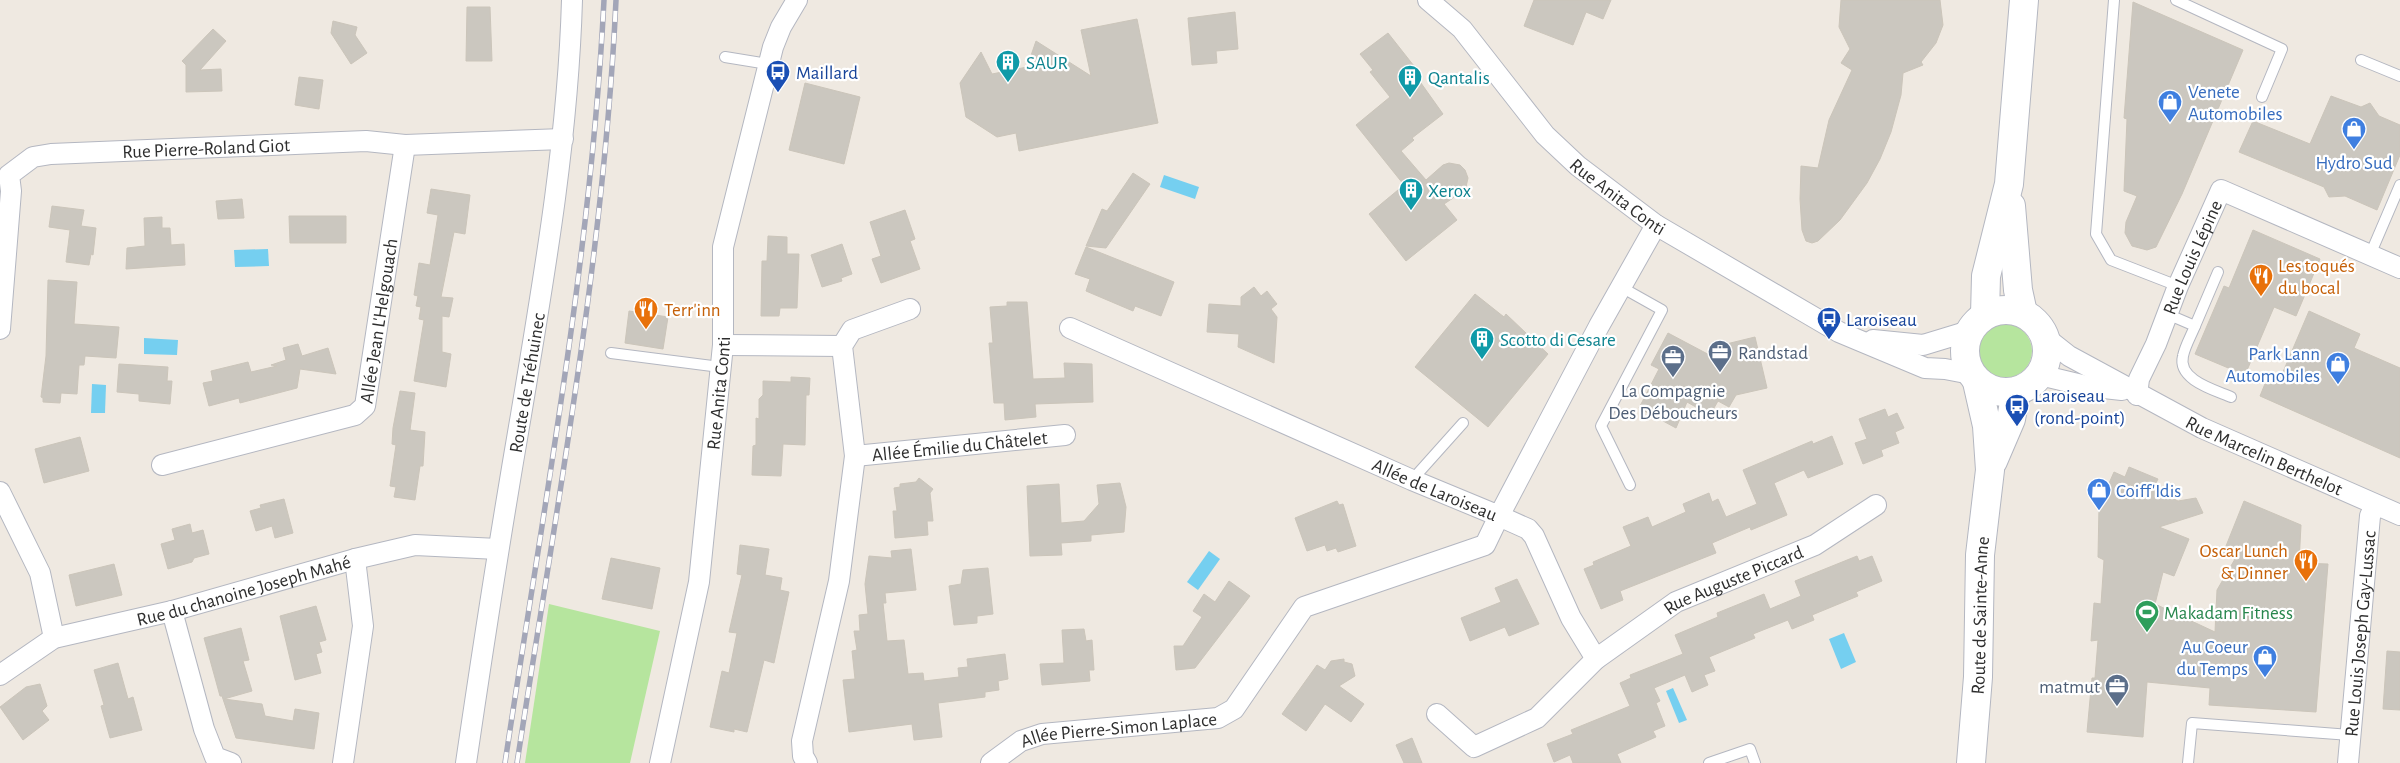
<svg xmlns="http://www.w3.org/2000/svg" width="2400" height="763" font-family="'Alegreya Sans',sans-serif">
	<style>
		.green { fill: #b6e59e }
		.water { fill: #75cff0 }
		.building { fill: #cbc7bf; stroke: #cbc5ba }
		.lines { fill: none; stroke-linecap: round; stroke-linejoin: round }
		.lane-casing { stroke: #b4b7c1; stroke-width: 12 }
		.street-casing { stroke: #b4b7c1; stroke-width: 22 }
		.secondary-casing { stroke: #b4b7c1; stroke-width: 30 }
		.lane { stroke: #fff; stroke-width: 10 }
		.street { stroke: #fff; stroke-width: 20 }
		.secondary { stroke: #fff; stroke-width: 28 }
		.rail-casing { stroke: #a3a6b8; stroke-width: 5.5 }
		.rail { stroke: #fff; stroke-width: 4; stroke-dasharray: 11; stroke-linecap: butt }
		.labels { text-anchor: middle; stroke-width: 4.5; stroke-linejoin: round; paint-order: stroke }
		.culture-label { font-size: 19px; fill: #0d838f; stroke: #fff; text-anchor: start }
		.transit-label { font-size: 19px; fill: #164399; stroke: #fff; text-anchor: start }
		.shop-label { font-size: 19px; fill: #366cbe; stroke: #fff; text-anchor: start }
		.street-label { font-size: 19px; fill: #2e2e2e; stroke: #fff }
		.food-label { font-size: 19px; fill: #c56008; stroke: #fff; text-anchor: start }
		.service-label { font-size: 19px; fill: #4e5e75; stroke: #fff; text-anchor: start }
		.leisure-label { font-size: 19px; fill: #27864d; stroke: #fff; text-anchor: start }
	</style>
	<rect width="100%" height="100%" fill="#efe9e1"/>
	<g class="green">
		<circle cx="2005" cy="351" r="27"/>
		<path d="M549 604 660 631 630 763H525Z"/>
	</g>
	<g class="water">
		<path d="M1164 175 1199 187 1195 199 1160 187Z"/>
		<path d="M268 249 269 266 235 267 234 250Z"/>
		<path d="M144 338 178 340 177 355 144 354Z"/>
		<path d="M92 384 106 385 105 413H91Z"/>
		<path d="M1209 551 1220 559 1198 590 1187 582Z"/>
		<path d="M1844 633 1856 662 1841 669 1829 639Z"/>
		<path d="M1673 688 1687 720 1679 723 1666 691Z"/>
	</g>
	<g class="building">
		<path d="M1534 0H1611L1603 19 1586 12 1573 45 1524 26Z"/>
		<path d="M1841 0H1940L1943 25 1936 43 1921 62 1923 65 1903 73 1901 95 1891 132 1880 159 1867 183 1840 220 1818 241 1812 243 1806 241 1802 230 1800 199 1801 166 1818 168 1829 120 1852 70 1841 63 1850 49 1839 27Z"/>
		<path d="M2133 2 2243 50 2182 194 2156 247 2147 250 2132 246 2125 233 2126 222 2137 196 2124 191 2127 119 2124 118Z"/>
		<path d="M467 7H490L492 61H466Z"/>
		<path d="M1235 12 1238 49 1216 51 1217 63 1192 65 1188 18Z"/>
		<path d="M1137 19 1158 123 1019 151 1016 133 997 137 966 117 960 83 981 52 992 74 1027 67 1036 41 1091 76 1081 30Z"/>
		<path d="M333 21 357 27 355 35 367 53 351 64 331 33Z"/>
		<path d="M213 29 226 41 200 70 221 69 222 91 186 92V65L182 61Z"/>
		<path d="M1388 33 1414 66 1411 69 1443 114 1412 138 1414 140 1401 151 1426 180 1443 165 1449 163 1460 165 1465 170 1468 178 1466 187 1462 192 1444 204 1457 220 1406 261 1369 214 1404 185 1356 125 1390 97 1370 72 1373 70 1360 54Z"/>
		<path d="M299 77 323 80 319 109 295 105Z"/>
		<path d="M805 83 860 97 844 164 789 150Z"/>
		<path d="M2331 96 2361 107 2370 103 2379 116 2400 125V155L2377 210 2345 196 2329 197 2324 187 2239 152 2253 121 2310 144Z"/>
		<path d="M1133 173 1150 184 1106 248 1086 246 1102 209 1107 211Z"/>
		<path d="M431 189 470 195 465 234 454 232 441 297 453 298 449 317 442 316V352L451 354 446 387 414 381 424 320 419 319 421 307 416 306 418 296 414 295 419 263 430 265 438 215 427 213Z"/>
		<path d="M242 199 244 218 218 219 216 201Z"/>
		<path d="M52 206 84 210 81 226 96 228 93 255 91 254 89 265 66 262 70 230 49 227Z"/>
		<path d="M905 210 915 239 910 241 920 269 881 283 872 259 881 256 870 222Z"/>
		<path d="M289 216H346V243H290Z"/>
		<path d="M162 217V228H170L171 245 184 244 185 265 126 269 127 248 145 246 144 218Z"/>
		<path d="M2253 230 2320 259 2296 316 2274 307 2245 375 2195 354 2224 286 2229 288Z"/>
		<path d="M768 236 787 237V254H799L797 308H780L779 316H761L762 261H767Z"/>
		<path d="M842 244 852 274 841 278 842 281 822 287 811 255Z"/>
		<path d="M1086 247 1174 282 1161 316 1135 306 1133 311 1086 291 1090 279 1075 274Z"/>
		<path d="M48 280 77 282 74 324 119 327 116 358 85 356 84 365H79L77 394 61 393 60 403 43 402V398L41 397 46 356Z"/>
		<path d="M1254 287 1261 296 1267 291 1277 304 1271 309 1277 317 1274 363 1238 347 1239 334 1207 332 1209 304 1241 306V297Z"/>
		<path d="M1475 294 1504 317 1506 314 1548 354 1488 427 1415 367Z"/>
		<path d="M1007 302H1027L1033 379 1065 378 1064 363 1092 364 1093 402 1035 404 1036 417 1005 420 1004 403H994L989 343H993L990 307 1007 306Z"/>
		<path d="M629 311 668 317 663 349 625 343Z"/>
		<path d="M2309 311 2360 334 2354 348 2400 368V458L2260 396 2269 374 2280 379Z"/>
		<path d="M1668 333 1717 359 1714 347 1755 337 1767 388 1736 395 1729 407 1718 401 1710 415 1687 402 1676 428 1639 408 1659 369 1651 365Z"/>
		<path d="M298 344 302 356 328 348 336 374 300 369 297 388 240 403 239 398 209 406 203 383 213 381 211 371 248 362 251 372 277 366 271 365 286 360 283 348Z"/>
		<path d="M119 364 168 367 167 381H172L170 404 139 401V394L117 392Z"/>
		<path d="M791 377 810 378 809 395H806L805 445 783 444 781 476 752 475 753 446 756 445V418L759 419V399L763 395V381L791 382Z"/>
		<path d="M400 391 415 393 410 430 425 432 423 466H420L415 500 394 497 396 487 390 486 396 445 392 444 393 428Z"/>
		<path d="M1885 409 1888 417 1897 413 1904 428 1895 432 1899 443 1881 450 1883 456 1863 464 1855 443 1867 439 1859 419Z"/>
		<path d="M1832 436 1843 464 1808 478 1804 470 1774 483 1787 515 1751 530 1750 527 1712 543 1716 553 1620 591 1623 600 1601 609 1584 569 1594 565 1593 562 1631 546 1623 527 1648 517 1652 527 1686 512 1683 504 1709 493 1712 502 1718 499 1726 517 1757 504 1743 470 1812 441 1813 444Z"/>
		<path d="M80 437 89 471 44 483 35 449Z"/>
		<path d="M2129 467 2158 479 2153 489 2178 501 2196 498 2203 513 2159 527 2189 539 2174 576 2163 572 2155 604 2215 632 2217 590 2235 559 2222 556 2244 501 2301 525 2299 563 2328 564 2316 712 2209 705 2210 688 2147 682 2143 737 2087 732 2092 678H2095L2098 640 2091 641 2094 603 2101 604 2104 560 2098 557 2099 506 2114 472 2125 477Z"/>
		<path d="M919 478 933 489 930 493 933 521H927L928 535 895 538 893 511H897L894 488 900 487V484L916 482Z"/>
		<path d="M1120 483 1126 507 1124 532 1091 535V541L1061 543 1062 555 1030 556 1027 486 1059 484 1061 523 1084 521 1099 504 1097 485Z"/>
		<path d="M284 499 293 533 275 538 272 526 256 531 250 511 261 508 260 505Z"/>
		<path d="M1337 501 1339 505 1343 504 1356 546 1338 552 1336 548 1327 551 1325 545 1307 551 1295 518Z"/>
		<path d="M190 524 192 533 203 530 209 554 194 558 192 562 168 569 161 544 175 540 172 529Z"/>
		<path d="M740 545 769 549 765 575 782 578 780 590 789 592 774 663 764 660 747 732 734 729V732L710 727 722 671 729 673 737 633 729 632 742 575 737 574Z"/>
		<path d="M911 549 916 590 885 593 886 603H883L887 641 904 640 908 674 923 673 924 681 959 677 958 668 968 667 967 659 1005 654 1008 679 998 681 999 690 985 692V697L938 703 942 737 914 740 912 724 849 732 843 680 855 679 852 651 857 650 854 631H860L859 615 868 614 865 584 869 556 892 558 891 551Z"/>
		<path d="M1857 556 1859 561 1872 556 1882 581 1856 592 1858 596 1812 615 1814 620 1792 629 1788 620 1753 634 1755 638 1709 657 1715 671 1704 675 1708 685 1692 692 1685 675 1654 688 1660 701 1656 703 1665 726 1653 731 1656 737 1617 754 1621 763H1573L1570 755 1554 762 1547 744 1573 734 1571 730 1630 706 1620 683 1631 678 1630 675 1683 654 1675 635 1718 617 1717 613 1764 594 1770 609 1801 596 1795 581Z"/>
		<path d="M611 558 660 568 652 609 602 599Z"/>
		<path d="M114 564 122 595 76 606 69 575Z"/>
		<path d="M988 568 993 614 977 616V623L954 625 949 586 961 584 963 570Z"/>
		<path d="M1517 579 1539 624 1509 636 1505 627 1470 641 1461 618 1501 602 1495 588Z"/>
		<path d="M1229 581 1250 596 1195 668 1176 670 1174 646H1183L1202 617 1193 611 1204 594 1215 602Z"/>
		<path d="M316 606 326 640 319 642 322 652 316 654 321 673 295 680 280 616Z"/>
		<path d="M241 628 249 660 243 661 252 691 224 699 262 704 265 716 293 721 295 709 319 713 314 749 236 738 222 696H220L204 638Z"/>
		<path d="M1084 629 1086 641 1092 640 1094 670H1089L1090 681 1042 685 1040 664 1064 663 1062 630Z"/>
		<path d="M2387 651 2400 652V710L2383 709Z"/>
		<path d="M1344 659V662L1352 664 1355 676 1339 686 1364 704 1351 722 1325 704 1306 731 1282 714 1317 665 1325 670 1331 661Z"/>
		<path d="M118 663 128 699 133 697 142 730 110 738 101 706 104 705 94 670Z"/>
		<path d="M40 684 47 706 42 711 49 720 23 740 0 707 26 687Z"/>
		<path d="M1412 738 1422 763H1404L1396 745Z"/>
	</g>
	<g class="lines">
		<defs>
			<g id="lane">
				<path d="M2114 0 2096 234 2111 260 2178 286"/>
				<path d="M2176 0 2282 49 2262 97"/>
				<path d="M725 57 768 64"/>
				<path d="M2361 60 2400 76"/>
				<path d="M2370 255 2400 185"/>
				<path d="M1621 287 1662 310 1601 426 1630 485"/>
				<path d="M2167 314 2195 326C2191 336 2185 346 2183 356 2177 380 2215 390 2231 397"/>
				<path d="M2195 326 2218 272"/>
				<path d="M611 353 720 367"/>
				<path d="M1412 480 1463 423"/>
				<path d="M1709 763 1750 749 1755 763"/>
				<path d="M2188 763 2192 723 2350 735"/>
			</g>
			<g id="street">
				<path id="s1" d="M1428 0 1462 29 1545 135 1578 166 1656 225 1839 332 1925 368 1945 369 1971 374"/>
				<path id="s2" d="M1070 328 1412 480 1499 516 1599 326 1656 225"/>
				<path id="s3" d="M0 329 11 191 9 175 33 157 51 154 366 141 405 145 563 139"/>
				<path id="s4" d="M2045 337 2069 356 2202 428 2400 515"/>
				<path d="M1873 340 1923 345 1969 331"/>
				<path d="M723 345 842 346"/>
				<path d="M2040 375 2086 386 2122 390"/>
				<path id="s5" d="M2137 395 2139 379 2156 344 2178 286 2221 190 2400 268"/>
				<path id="s6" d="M855 456 1065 435"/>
				<path id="s7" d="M162 465 355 415 365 406 405 145"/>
				<path d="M0 492 40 573 54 638"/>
				<path d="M172 611 204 729 215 757 231 763"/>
				<path id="s8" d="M0 675 54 638 172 611 355 559 415 545 498 549"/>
				<path id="s9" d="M1437 714 1474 747 1537 718 1596 659 1676 602 1815 545 1876 505"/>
				<path d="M343 763 363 626 355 559"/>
				<path id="s10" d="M466 763C483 647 501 531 521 415 544 277 568 140 572 0"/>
				<path id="s11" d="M660 763 699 582 723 345V247L773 47 781 27 797 0"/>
				<path d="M807 763 803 756 802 741 839 581 855 456 842 346 852 330 910 309"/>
				<path id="s12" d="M991 763 1021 741 1042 734 1218 718 1234 709 1304 607 1485 545 1499 516 1528 529 1534 536 1571 618 1596 659"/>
				<path id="s13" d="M2348 763 2370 516 2375 505"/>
			</g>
			<g id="secondary">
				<path d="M2011 206 2018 290 2023 313"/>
				<circle cx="2006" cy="351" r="41"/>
				<path d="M1985 315 1986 276 2009 184 2024 0"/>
				<path d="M1993 461 2011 419 2016 392"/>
				<path id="s14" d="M1971 763 1978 677 1980 555 1990 470 1987 426 1977 382"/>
			</g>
		</defs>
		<use href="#lane" class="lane-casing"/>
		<use href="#street" class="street-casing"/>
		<use href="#secondary" class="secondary-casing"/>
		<use href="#lane" class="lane"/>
		<use href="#street" class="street"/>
		<use href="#secondary" class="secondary"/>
		<defs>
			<g id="rail">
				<path d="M505 763C543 510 591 256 604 0"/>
				<path d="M517 763C556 510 604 256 616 0"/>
			</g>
		</defs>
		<use href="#rail" class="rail-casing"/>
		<use href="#rail" class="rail"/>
	</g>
	<defs>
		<symbol id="building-pin" viewBox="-11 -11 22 30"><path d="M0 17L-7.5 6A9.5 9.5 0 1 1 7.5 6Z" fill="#0f9aa8" stroke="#fff"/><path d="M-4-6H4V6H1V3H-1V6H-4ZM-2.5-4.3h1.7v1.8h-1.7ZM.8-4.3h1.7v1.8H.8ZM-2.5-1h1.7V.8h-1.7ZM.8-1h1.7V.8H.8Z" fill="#fff"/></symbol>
		<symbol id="bus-pin" viewBox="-11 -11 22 30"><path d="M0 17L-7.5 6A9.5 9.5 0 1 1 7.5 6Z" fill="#1a4fb4" stroke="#fff"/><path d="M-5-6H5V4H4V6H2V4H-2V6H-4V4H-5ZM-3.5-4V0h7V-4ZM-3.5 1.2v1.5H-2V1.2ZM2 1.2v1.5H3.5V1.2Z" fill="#fff"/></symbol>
		<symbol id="shop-pin" viewBox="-11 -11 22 30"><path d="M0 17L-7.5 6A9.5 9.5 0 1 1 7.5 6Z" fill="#3f7fe0" stroke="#fff"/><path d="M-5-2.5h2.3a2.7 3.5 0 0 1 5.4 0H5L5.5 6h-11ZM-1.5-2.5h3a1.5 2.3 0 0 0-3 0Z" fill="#fff"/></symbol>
		<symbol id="restaurant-pin" viewBox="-11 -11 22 30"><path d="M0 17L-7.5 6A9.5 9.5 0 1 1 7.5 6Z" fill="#e8710a" stroke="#fff"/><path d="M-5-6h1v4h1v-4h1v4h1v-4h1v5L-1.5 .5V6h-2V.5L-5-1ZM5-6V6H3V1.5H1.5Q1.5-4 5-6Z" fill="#fff"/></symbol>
		<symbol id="office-pin" viewBox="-11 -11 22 30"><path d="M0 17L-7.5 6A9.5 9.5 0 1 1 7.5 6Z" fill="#5c6f8a" stroke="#fff"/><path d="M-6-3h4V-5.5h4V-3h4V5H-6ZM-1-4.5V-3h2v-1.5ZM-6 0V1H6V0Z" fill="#fff"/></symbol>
		<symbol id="stadium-pin" viewBox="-11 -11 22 30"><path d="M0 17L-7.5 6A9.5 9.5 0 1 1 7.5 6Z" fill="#2e9e5b" stroke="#fff"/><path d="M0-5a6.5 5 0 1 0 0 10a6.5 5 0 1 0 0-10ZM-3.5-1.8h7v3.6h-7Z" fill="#fff"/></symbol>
	</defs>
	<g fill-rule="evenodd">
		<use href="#building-pin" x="994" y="48" width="28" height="38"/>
		<use href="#bus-pin" x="764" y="58" width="28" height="38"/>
		<use href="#building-pin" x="1396" y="63" width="28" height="38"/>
		<use href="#shop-pin" x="2156" y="88" width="28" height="38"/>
		<use href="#shop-pin" x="2340" y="115" width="28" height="38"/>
		<use href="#building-pin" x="1397" y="176" width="28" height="38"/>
		<use href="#restaurant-pin" x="2247" y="262" width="28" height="38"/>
		<use href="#restaurant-pin" x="632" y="295" width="28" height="38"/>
		<use href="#bus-pin" x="1815" y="305" width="28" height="38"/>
		<use href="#building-pin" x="1468" y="325" width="28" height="38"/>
		<use href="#office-pin" x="1706" y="338" width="28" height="38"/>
		<use href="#office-pin" x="1659" y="343" width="28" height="38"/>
		<use href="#shop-pin" x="2324" y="350" width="28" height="38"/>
		<use href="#bus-pin" x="2003" y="392" width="28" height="38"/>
		<use href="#shop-pin" x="2085" y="476" width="28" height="38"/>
		<use href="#restaurant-pin" x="2292" y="547" width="28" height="38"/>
		<use href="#stadium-pin" x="2133" y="598" width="28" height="38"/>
		<use href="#shop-pin" x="2251" y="643" width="28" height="38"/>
		<use href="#office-pin" x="2103" y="672" width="28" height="38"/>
	</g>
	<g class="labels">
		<g class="culture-label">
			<text x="1026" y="69">SAUR</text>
			<text x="1428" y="84">Qantalis</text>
			<text x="1428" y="197">Xerox</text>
			<text x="1500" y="346">Scotto di Cesare</text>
		</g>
		<g class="transit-label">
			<text x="796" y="79">Maillard</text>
			<text x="1846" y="326">Laroiseau</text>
			<text x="2034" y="402">Laroiseau<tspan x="2034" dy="22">(rond-point)</tspan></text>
		</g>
		<g class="shop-label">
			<text x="2188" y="98">Venete<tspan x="2188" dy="22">Automobiles</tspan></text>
			<text x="2354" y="169" text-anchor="middle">Hydro Sud</text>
			<text x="2320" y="360" text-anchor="end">Park Lann<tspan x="2320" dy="22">Automobiles</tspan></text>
			<text x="2116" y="497">Coiff'Idis</text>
			<text x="2248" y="653" text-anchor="end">Au Coeur<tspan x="2248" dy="22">du Temps</tspan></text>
		</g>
		<g class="street-label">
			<text dy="7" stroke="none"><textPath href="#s3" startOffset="358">Rue Pierre-Roland Giot</textPath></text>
			<text dy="7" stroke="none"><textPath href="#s1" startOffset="275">Rue Anita Conti</textPath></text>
			<text dy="7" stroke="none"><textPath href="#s5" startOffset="149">Rue Louis Lépine</textPath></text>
			<text dy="7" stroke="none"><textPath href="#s7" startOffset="299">Allée Jean L'Helgouach</textPath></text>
			<text dy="7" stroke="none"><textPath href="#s10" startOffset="385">Route de Tréhuinec</textPath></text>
			<text dy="7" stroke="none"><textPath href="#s11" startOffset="375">Rue Anita Conti</textPath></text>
			<text dy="7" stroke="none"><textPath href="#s6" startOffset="105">Allée Émilie du Châtelet</textPath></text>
			<text dy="7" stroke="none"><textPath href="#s4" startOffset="250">Rue Marcelin Berthelot</textPath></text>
			<text dy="7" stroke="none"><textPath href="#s2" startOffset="399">Allée de Laroiseau</textPath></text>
			<text dy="7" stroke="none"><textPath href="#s9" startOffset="362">Rue Auguste Piccard</textPath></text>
			<text dy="7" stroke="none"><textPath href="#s8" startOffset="261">Rue du chanoine Joseph Mahé</textPath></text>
			<text dy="7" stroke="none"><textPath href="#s14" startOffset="148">Route de Sainte-Anne</textPath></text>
			<text dy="7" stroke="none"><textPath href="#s13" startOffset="130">Rue Louis Joseph Gay-Lussac</textPath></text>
			<text dy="7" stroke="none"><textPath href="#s12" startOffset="136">Allée Pierre-Simon Laplace</textPath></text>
		</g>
		<g class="food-label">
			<text x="2278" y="272">Les toqués<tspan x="2278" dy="22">du bocal</tspan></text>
			<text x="664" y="316">Terr'inn</text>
			<text x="2288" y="557" text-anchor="end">Oscar Lunch<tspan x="2288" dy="22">&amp; Dinner</tspan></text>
		</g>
		<g class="service-label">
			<text x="1738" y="359">Randstad</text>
			<text x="1673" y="397" text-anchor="middle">La Compagnie<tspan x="1673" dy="22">Des Déboucheurs</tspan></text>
			<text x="2100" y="693" text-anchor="end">matmut</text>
		</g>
		<g class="leisure-label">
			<text x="2164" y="619">Makadam Fitness</text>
		</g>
	</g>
</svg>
